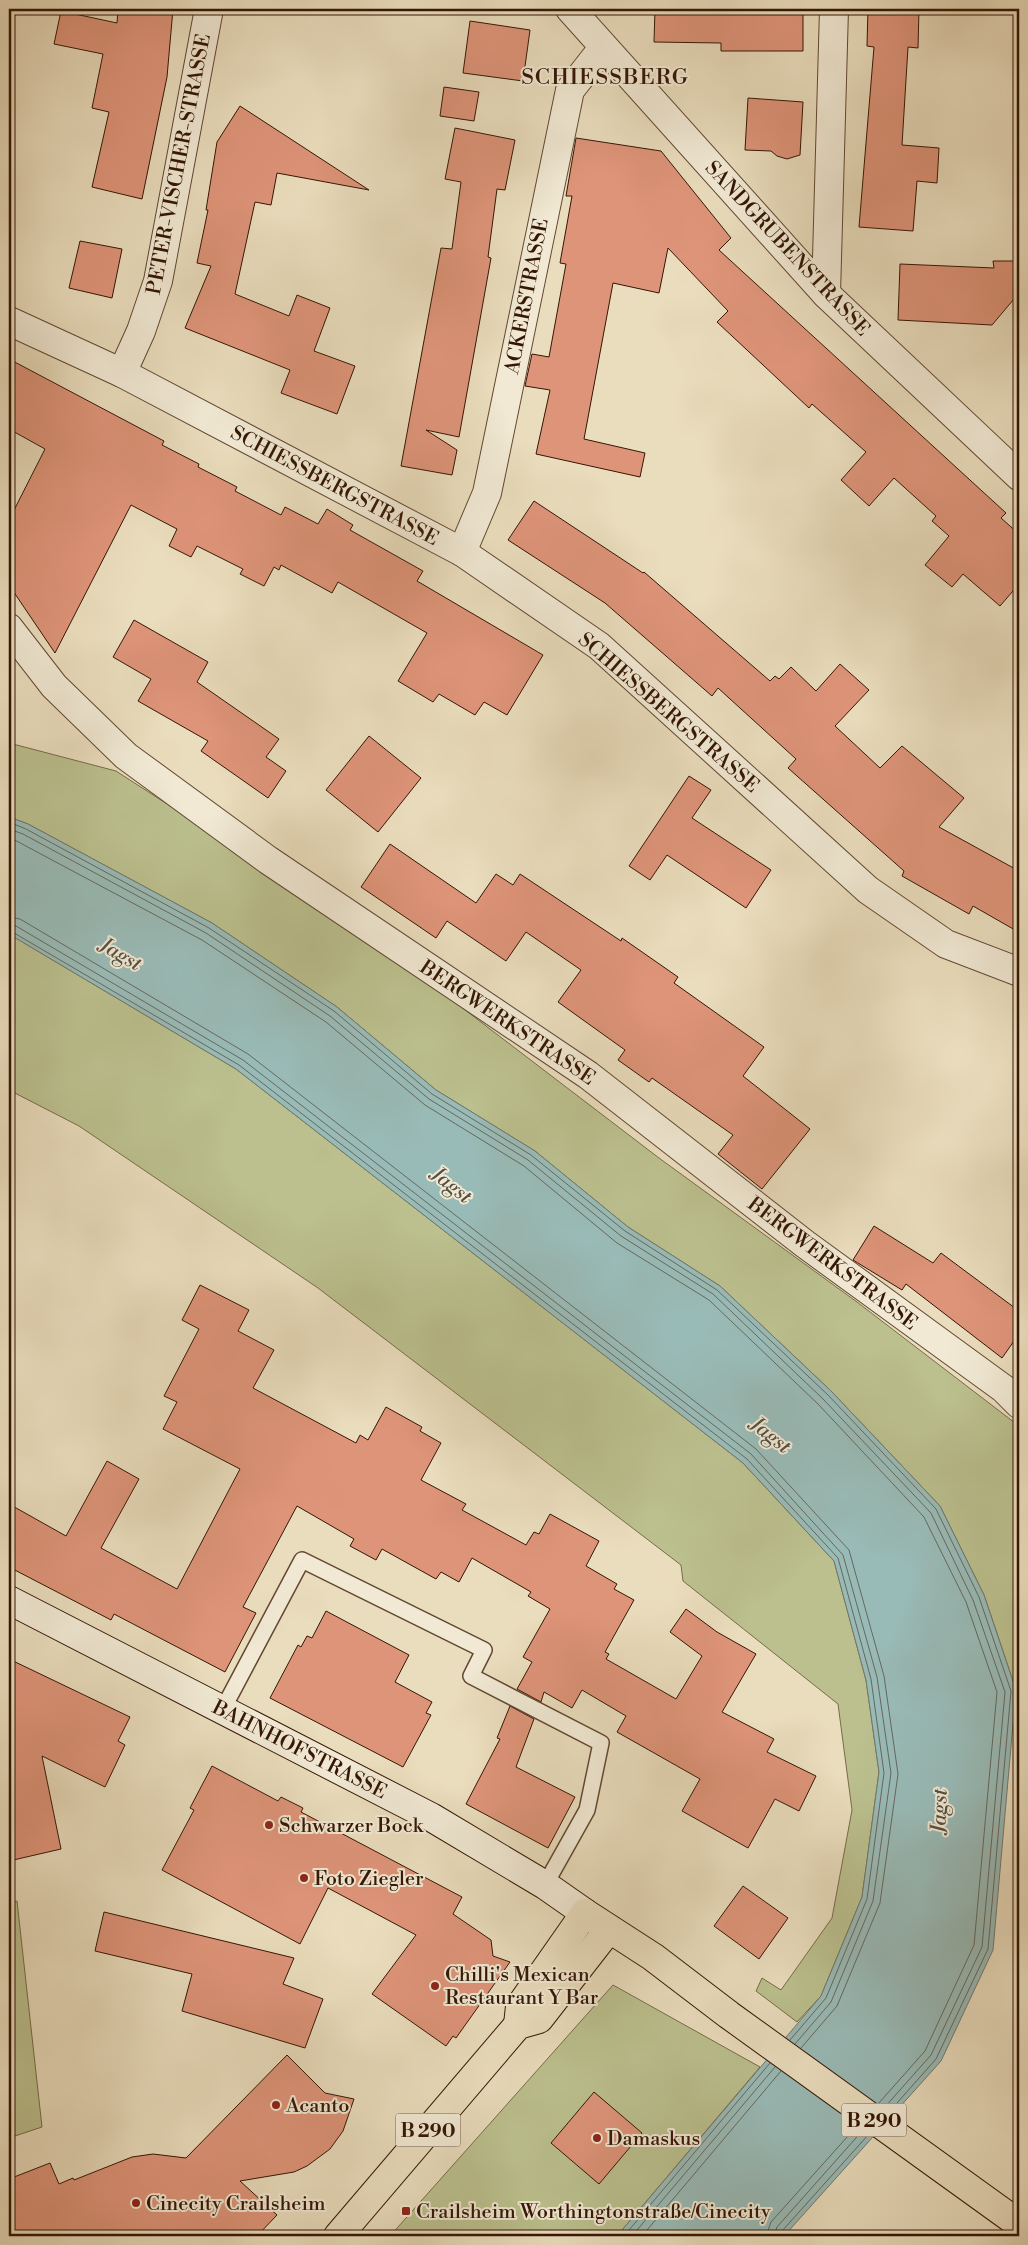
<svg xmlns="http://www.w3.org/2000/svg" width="1028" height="2245" font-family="'Libre Bodoni',serif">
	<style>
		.green { fill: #bbc08e; stroke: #786b49 }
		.water { fill: #99bbb7; stroke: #71796f }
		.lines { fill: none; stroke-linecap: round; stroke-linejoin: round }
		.shore { stroke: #66685e; stroke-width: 1 }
		.building { fill: #de9479; stroke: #341604 }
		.service-casing { stroke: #624832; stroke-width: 18 }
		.minor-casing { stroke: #624832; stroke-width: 30 }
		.secondary-casing { stroke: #341604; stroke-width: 30 }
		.primary-casing { stroke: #341604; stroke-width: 30 }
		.service { stroke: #f1e9d4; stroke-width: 15 }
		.minor { stroke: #f1e9d4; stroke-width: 28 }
		.secondary { stroke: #f1e9d4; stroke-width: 28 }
		.primary { stroke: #eaddbd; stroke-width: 28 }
		.poi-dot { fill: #8f2418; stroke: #f1e9d4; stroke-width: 2 }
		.labels { text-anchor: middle; stroke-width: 4; stroke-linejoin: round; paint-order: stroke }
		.shield { fill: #f1e9d4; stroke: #6d5542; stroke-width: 1 }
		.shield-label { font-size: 19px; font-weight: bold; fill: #341604 }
		.street-label { font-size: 20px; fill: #341604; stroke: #f1e9d4 }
		.poi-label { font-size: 20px; fill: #341604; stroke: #f1e9d4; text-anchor: start }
		.water-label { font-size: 21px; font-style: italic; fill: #575043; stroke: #f1e9d4 }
		.quarter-label { font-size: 22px; letter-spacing: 1px; fill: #341604; stroke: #f1e9d4 }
	</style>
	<rect width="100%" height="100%" fill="#eaddbd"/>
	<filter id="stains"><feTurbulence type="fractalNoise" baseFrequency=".004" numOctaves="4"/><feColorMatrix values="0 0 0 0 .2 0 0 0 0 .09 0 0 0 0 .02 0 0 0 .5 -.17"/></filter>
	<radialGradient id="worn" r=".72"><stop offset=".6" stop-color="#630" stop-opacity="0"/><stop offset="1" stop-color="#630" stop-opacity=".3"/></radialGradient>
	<g class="green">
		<path d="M9 743 116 771 226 842 435 987 659 1158 857 1302 1019 1426V1679L1016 1690 984 1595 940 1506 831 1391 720 1286 628 1227 535 1151 436 1090 337 1007 212 923 28 824 9 817Z"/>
		<path d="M9 934 236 1069 743 1463 834 1561 866 1680 879 1772 862 1897 821 1996 797 2022 756 1991 762 1978 781 1990 832 1918 852 1810 838 1704 683 1581 681 1565 318 1288 79 1126 9 1090Z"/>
		<path d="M17 1901 42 2127 9 2138V1903Z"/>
		<path d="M613 1985 760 2067 617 2236H390Z"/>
	</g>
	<path class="water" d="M9 817 28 824 212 923 337 1007 436 1090 535 1151 628 1227 720 1286 831 1391 940 1506 984 1595 1016 1690 993 1950 941 2061 784 2236H617L821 1996 862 1897 879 1772 866 1680 834 1561 743 1463 236 1069 9 934Z"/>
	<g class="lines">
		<g class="shore">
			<path d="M9 822 26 829 209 928 334 1011 432 1094 531 1155 625 1231 717 1290 828 1395 936 1509 979 1597 1011 1691 988 1949 936 2059 889 2112"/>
			<path d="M9 829 23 834 206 933 330 1016 429 1099 528 1160 621 1236 713 1294 823 1399 931 1513 973 1600 1005 1692 982 1947 931 2055 884 2108"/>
			<path d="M9 837 202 940 326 1022 425 1105 524 1166 617 1243 709 1300 818 1404 924 1517 966 1602 997 1692 974 1945 925 2051 878 2104"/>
			<path d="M9 917 20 919 248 1054 756 1449 849 1550 884 1676 898 1774 880 1903 837 2006 801 2048"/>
			<path d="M9 924 16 926 243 1060 751 1454 843 1555 877 1677 891 1773 873 1901 831 2002 795 2044"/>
			<path d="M9 930 239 1065 747 1459 838 1558 871 1679 884 1773 867 1899 826 1998 790 2040"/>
			<path d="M624 2236 770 2063"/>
			<path d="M632 2236 775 2067"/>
			<path d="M642 2236 781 2071"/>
			<path d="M766 2236 771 2222 857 2126"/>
			<path d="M774 2236 777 2227 863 2130"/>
			<path d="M780 2236 782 2231 869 2134"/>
		</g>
	</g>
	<g class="building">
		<path d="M118 9H173L167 77 142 199 92 187 109 112 92 108 103 54 54 44 61 11 117 23Z"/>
		<path d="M655 9H803V51H721V43L654 42Z"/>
		<path d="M868 9H919L918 48 908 47 902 145 939 148 937 183 917 181 913 231 859 227 874 47 867 46Z"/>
		<path d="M470 21 530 30 523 81 463 73Z"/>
		<path d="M444 87 479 92 474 121 440 116Z"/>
		<path d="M748 98 803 102 800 155 787 159 777 156 771 151 745 150Z"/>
		<path d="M240 106 369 190 277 173 271 205 255 202 235 294 289 316 297 295 330 308 314 351 355 366 337 414 281 393 290 370 185 328 211 266 197 263 208 210H206L217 142Z"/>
		<path d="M455 128 515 140 505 190 497 189 488 257 491 258 459 437 426 430 457 450 452 475 401 466 441 248 452 249 461 182 445 179Z"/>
		<path d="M576 138 661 151 731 238 719 250 1006 513 1001 518 1019 534V584L1000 606 963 574 952 587 925 565 949 536 932 521 936 516 894 478 869 506 841 480 866 452 812 404 809 408 717 322 728 311 668 248 659 293 613 283 584 439 645 453 640 477 536 454 550 390 525 386 532 354 549 357 566 264 560 263 572 196H566Z"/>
		<path d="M80 241 122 249 112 298 69 288Z"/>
		<path d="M993 261H1019V293L992 325 898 320 900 264 994 268Z"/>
		<path d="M9 359 164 441 162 445 199 464 198 467 237 487 235 491 281 515 285 507 318 524 327 509 353 525 350 530 423 571 417 581 543 655 507 715 484 702 475 715 439 694 433 702 398 681 427 633 338 582 332 593 281 565 279 570 274 567 264 586 240 574 243 569 197 546 191 557 169 546 177 529 131 505 55 653 9 585V520L45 449 9 429Z"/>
		<path d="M534 501 643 573 644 572 770 681 775 676 779 679 791 667 816 691 840 664 869 690 835 726 880 768 902 746 964 798 939 827 1019 871 1015 930 973 906 969 914 902 876 904 871 788 768 796 759 718 688 712 696 605 603 508 540Z"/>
		<path d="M134 620 208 662 197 682 279 739 266 757 286 771 268 798 201 751 208 741 138 701 151 679 113 657Z"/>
		<path d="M369 736 421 778 378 832 326 790Z"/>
		<path d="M689 776 711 790 692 818 771 870 746 908 667 855 650 880 629 866Z"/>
		<path d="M390 844 476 903 496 874 513 885 520 874 621 941 622 938 678 977 674 983 764 1047 743 1076 810 1129 762 1189 718 1154 733 1135 652 1078 649 1082 618 1060 625 1050 558 1002 581 970 526 932 506 961 447 921 436 938 361 887Z"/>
		<path d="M874 1226 933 1263 941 1253 1019 1311V1334L1002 1358 906 1284 902 1290 853 1260Z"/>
		<path d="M200 1285 249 1310 238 1331 274 1350 253 1388 356 1443 360 1435 368 1440 386 1407 422 1427 420 1431 441 1443 421 1480 466 1504 462 1510 526 1545 534 1532 539 1534 550 1514 599 1541 586 1566 617 1584 614 1589 634 1600 605 1652 609 1654 606 1659 676 1699 702 1656 670 1632 686 1609 717 1632 756 1654 722 1712 774 1739 767 1752 816 1776 799 1811 775 1799 748 1848 682 1811 700 1779 617 1732 626 1716 582 1690 572 1708 544 1692 541 1702 517 1689 532 1662 523 1657 550 1609 528 1596 531 1592 472 1558 459 1582 441 1572 436 1579 382 1549 376 1560 350 1546 354 1539 297 1506 243 1607 256 1613 225 1672 114 1614 111 1620 9 1567V1504L66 1536 107 1461 139 1479 101 1548 177 1589 240 1469 163 1429 177 1402 164 1396 199 1329 182 1320Z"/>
		<path d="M326 1611 409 1655 395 1682 432 1702 426 1713 431 1715 403 1767 270 1698 298 1645 301 1647 307 1636 312 1638Z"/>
		<path d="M9 1659 130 1717 118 1741 125 1745 105 1787 42 1756 61 1849 9 1861Z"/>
		<path d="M510 1706 534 1719 516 1767 575 1797 548 1848 466 1804 500 1739 497 1738Z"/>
		<path d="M212 1766 278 1801 281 1797 303 1808 301 1812 462 1897 453 1914 491 1940 493 1956 510 1962 456 2038 453 2036 446 2046 372 1994 416 1935 328 1888 300 1944 162 1870 194 1810 190 1808Z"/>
		<path d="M743 1886 788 1918 759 1959 714 1926Z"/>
		<path d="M104 1912 294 1958 283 1984 323 1999 305 2048 182 2011 192 1974 95 1951Z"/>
		<path d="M287 2055 325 2093 354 2099 343 2131 330 2149 307 2166 294 2172 240 2181 277 2215 257 2236H9V2179L50 2163 59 2184 73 2178 74 2180 132 2157 153 2154 186 2158Z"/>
		<path d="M594 2092 642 2133 599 2184 551 2143Z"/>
	</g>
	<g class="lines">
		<defs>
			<path id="service" d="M223 1709 302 1560 484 1650 471 1676 601 1743 587 1810 545 1885"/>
			<g id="minor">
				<path d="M570 9 826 294 1019 476"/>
				<path d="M826 294 834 9"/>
				<path d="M9 321 122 373 462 552 599 646 868 890 946 944 1019 972"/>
				<path d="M122 373 141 331 158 281 209 9"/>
				<path d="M462 552 487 493 570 90 603 48"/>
				<path d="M9 628 54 686 126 756 268 860 588 1075 805 1244 1004 1389 1019 1404"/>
			</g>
			<path id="secondary" d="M9 1600 431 1817 545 1885 585 1913"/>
			<g id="primary">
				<path d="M518 2025 520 2006 585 1913 653 1957 729 2015 1019 2224"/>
				<path d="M338 2236 518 2025 539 2019 609 1929"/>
			</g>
		</defs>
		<use href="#service" class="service-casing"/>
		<use href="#minor" class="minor-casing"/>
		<use href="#secondary" class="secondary-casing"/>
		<use href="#primary" class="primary-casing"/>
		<use href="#service" class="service"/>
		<use href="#minor" class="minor"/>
		<use href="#secondary" class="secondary"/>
		<use href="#primary" class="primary"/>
	</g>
	<g class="poi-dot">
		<circle cx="269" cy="1825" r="5"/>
		<circle cx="304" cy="1878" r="5"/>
		<circle cx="435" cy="1986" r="5"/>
		<circle cx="276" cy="2105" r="5"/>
		<circle cx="597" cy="2138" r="5"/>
		<circle cx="136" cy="2203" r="5"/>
		<rect x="401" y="2206" width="10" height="10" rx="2.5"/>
	</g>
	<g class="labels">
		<g class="shield">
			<rect x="841.5" y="2103.5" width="65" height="33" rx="4"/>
			<rect x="395.5" y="2113.5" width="65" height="33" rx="4"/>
		</g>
		<g class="shield-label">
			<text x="874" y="2127">B 290</text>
			<text x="428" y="2137">B 290</text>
		</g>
		<g class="street-label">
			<text transform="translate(178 164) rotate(-79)" y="7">PETER-VISCHER-STRASSE</text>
			<text transform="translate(788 248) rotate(47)" y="7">SANDGRUBENSTRASSE</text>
			<text transform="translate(526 296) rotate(-79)" y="7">ACKERSTRASSE</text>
			<text transform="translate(335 485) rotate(28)" y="7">SCHIESSBERGSTRASSE</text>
			<text transform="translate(669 712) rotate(41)" y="7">SCHIESSBERGSTRASSE</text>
			<text transform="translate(508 1022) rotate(34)" y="7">BERGWERKSTRASSE</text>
			<text transform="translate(833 1263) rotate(37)" y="7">BERGWERKSTRASSE</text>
			<text transform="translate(300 1749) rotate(27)" y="7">BAHNHOFSTRASSE</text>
		</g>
		<g class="poi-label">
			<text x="279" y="1832">Schwarzer Bock</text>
			<text x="314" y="1885">Foto Ziegler</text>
			<text x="445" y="1981">Chilli's Mexican<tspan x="445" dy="23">Restaurant Y Bar</tspan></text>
			<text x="286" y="2112">Acanto</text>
			<text x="607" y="2145">Damaskus</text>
			<text x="146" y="2210">Cinecity Crailsheim</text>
			<text x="416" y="2218">Crailsheim Worthingtonstraße/Cinecity</text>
		</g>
		<g class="water-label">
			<text transform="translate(121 954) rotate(30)" y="7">Jagst</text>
			<text transform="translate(452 1185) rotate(38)" y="7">Jagst</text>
			<text transform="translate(771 1435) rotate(38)" y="7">Jagst</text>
			<text transform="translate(939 1811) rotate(-88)" y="7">Jagst</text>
		</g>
		<g class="quarter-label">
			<text x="605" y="84">SCHIESSBERG</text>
		</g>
	</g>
	<rect width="1028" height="2245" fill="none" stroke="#eaddbd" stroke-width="30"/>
	<rect x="10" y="10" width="1008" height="2225" fill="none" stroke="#341604" stroke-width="2.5"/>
	<rect x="15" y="15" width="998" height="2215" fill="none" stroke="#341604"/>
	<rect width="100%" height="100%" filter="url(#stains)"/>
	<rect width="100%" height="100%" fill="url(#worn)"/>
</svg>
